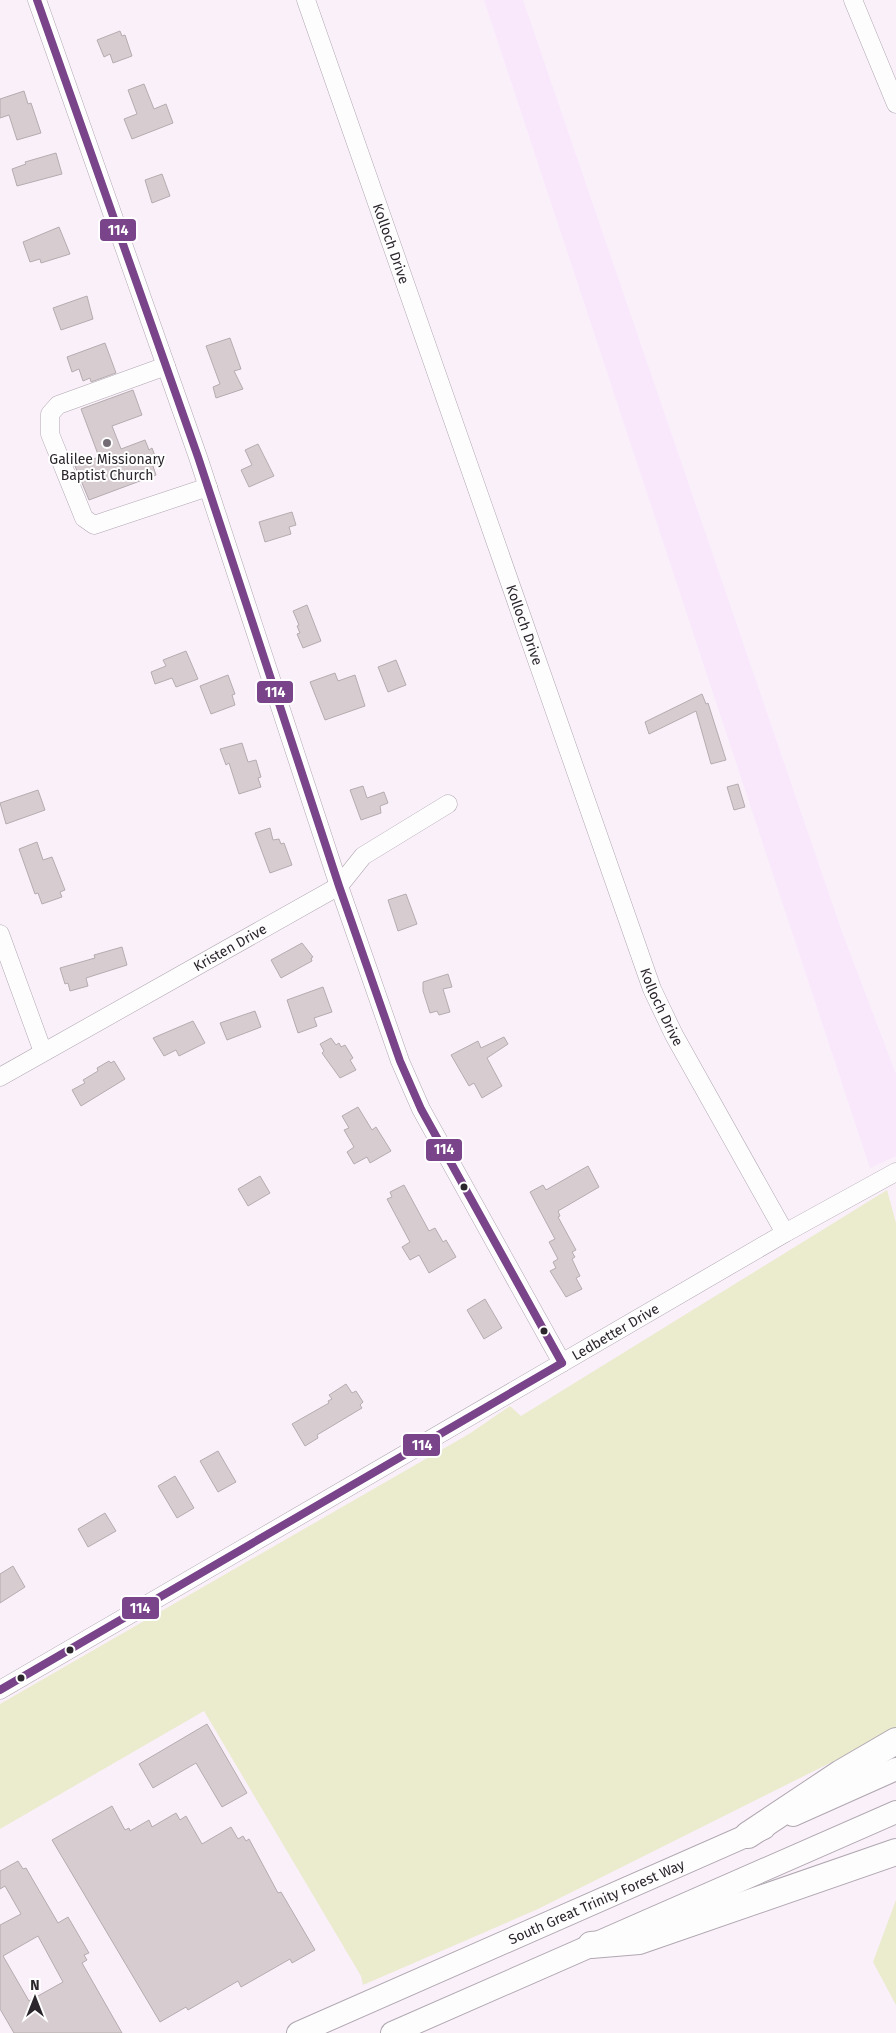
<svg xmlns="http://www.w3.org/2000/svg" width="896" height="2033" font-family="'Fira Sans',sans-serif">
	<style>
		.built { fill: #f9e8fb }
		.green { fill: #ebebce }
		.building { fill: #d7cdd0; stroke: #b5acaf; fill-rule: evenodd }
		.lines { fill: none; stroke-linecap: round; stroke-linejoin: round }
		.minor-casing { stroke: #b0a8b0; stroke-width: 19 }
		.major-casing { stroke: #b0a8b0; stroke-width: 24 }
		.highway-casing { stroke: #b0a8b0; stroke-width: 28 }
		.minor { stroke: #fefdfe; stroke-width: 18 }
		.major { stroke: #fefdfe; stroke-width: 22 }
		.highway { stroke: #fefdfe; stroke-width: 26 }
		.bus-1-casing { stroke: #fff; stroke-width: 11 }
		.bus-1 { stroke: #794489; stroke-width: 8 }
		.poi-dot { fill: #736c74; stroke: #fff; stroke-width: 2 }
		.bus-dot { fill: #2b252c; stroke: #fff; stroke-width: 2 }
		.labels { text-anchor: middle; stroke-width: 4; stroke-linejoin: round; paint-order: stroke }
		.street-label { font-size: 14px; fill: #2b252c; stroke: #fff }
		.poi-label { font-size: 14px; fill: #2b252c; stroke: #fff }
		.line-badge { stroke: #fff; stroke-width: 2 }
		.badge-label { font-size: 14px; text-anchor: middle; font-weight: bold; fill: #fff }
	</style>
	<rect width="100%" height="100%" fill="#faf0fa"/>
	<path class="built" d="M484 0H523L842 932 896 1074V1156L870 1168Z"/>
	<g class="green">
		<path d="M887 1190 896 1223V1730L538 1909 363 1985 361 1976 204 1711 0 1829V1704L469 1434 510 1406 521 1416Z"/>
		<path d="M896 1900V2005L873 1962Z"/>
	</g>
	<g class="building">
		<path d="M120 31 122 36 125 35 132 56 113 63 110 54 104 57 97 40Z"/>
		<path d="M144 84 154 109 166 104 173 123 132 139 124 119 137 114 128 90Z"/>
		<path d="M24 91 28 104 31 103 41 133 17 140 9 115 0 118V99Z"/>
		<path d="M56 153 62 174 17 186 12 169 26 164 25 162Z"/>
		<path d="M162 174 170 196 152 203 145 180Z"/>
		<path d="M59 227 70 254 41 263 40 259 30 262 23 242Z"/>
		<path d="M87 296 93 319 61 330 53 308Z"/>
		<path d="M230 338 241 369 234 371 243 389 216 398 213 387 220 384 206 346Z"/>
		<path d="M105 343 116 373 91 382 90 378 83 381 79 369 72 372 67 357Z"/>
		<path d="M133 390 142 415 112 426 121 449 145 440 149 450 152 448 158 464 153 466 156 475 89 500 75 466 99 457 81 409Z"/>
		<path d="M258 444 274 476 249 487 241 470 252 465 245 450Z"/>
		<path d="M292 512 296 525 289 527 291 534 265 542 259 522Z"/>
		<path d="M307 605 321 641 303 648 297 634 300 633 297 626 299 625 293 611Z"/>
		<path d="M186 651 198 679 176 687 172 678 155 684 151 672 166 666 163 660Z"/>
		<path d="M396 660 406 685 388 692 378 667Z"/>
		<path d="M335 673 338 681 355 675 365 706 325 720 310 682Z"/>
		<path d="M228 675 235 694 232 695 235 705 211 714 200 686Z"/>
		<path d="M702 694 706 704 708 703 726 760 711 764 696 711 649 734 645 722Z"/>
		<path d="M242 743 248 762 256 760 261 777 258 778 261 787 239 794 229 763 226 765 220 749Z"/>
		<path d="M738 784 745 807 734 810 727 787Z"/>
		<path d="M363 786 367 798 384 792 388 803 380 806 381 813 361 820 350 790Z"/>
		<path d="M38 790 45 810 6 824 0 803Z"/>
		<path d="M270 828 273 840 279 839 281 844 284 843 292 865 270 873 255 833Z"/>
		<path d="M37 842 43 860 52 857 65 890 60 892 62 897 42 904 38 893 35 894 19 849Z"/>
		<path d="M406 894 417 924 398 931 388 900Z"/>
		<path d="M302 943 313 957 311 958 312 961 281 978 271 960Z"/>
		<path d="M122 947 127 965 86 978 88 986 70 991 68 983 65 984 60 968 95 958 94 955Z"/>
		<path d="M448 974 452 987 443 989 450 1012 439 1015 437 1011 430 1013 423 991V982Z"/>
		<path d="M323 987 332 1012 314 1018 317 1026 298 1033 287 1000Z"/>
		<path d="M255 1011 261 1027 227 1040 220 1023Z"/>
		<path d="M193 1021 205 1043 179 1056 176 1050 164 1056 153 1038Z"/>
		<path d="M504 1037 508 1044 487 1058 502 1086 482 1098 474 1083 469 1086 451 1055 478 1041 481 1048Z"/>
		<path d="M331 1038 336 1045 339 1043 341 1047 345 1045 353 1058 350 1060 356 1070 340 1078 322 1053 324 1051 320 1044Z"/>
		<path d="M109 1061 111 1063 114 1061 125 1079 81 1106 72 1090 85 1083 83 1080 98 1071 97 1068Z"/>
		<path d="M358 1107 372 1130 376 1127 391 1151 370 1163 367 1157 354 1164 347 1152 354 1147 344 1130 349 1128 342 1116Z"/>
		<path d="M588 1166 599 1187 558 1211 560 1216 558 1217 576 1250 572 1252 575 1257 572 1259 580 1276 576 1278 582 1289 566 1297 550 1271 556 1268 553 1262 558 1259 549 1242 555 1239 530 1192 543 1185 546 1190Z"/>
		<path d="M260 1176 270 1193 248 1206 238 1189Z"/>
		<path d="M404 1185 429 1231 435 1228 443 1242 446 1240 456 1257 429 1273 419 1255 410 1260 402 1247 410 1242 387 1199 392 1197 390 1192Z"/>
		<path d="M485 1299 502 1328 484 1339 467 1310Z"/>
		<path d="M346 1384 352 1393 356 1391 363 1402 360 1405 362 1408 317 1435 318 1438 305 1446 292 1424 329 1403 328 1401 332 1399 329 1395Z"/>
		<path d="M218 1451 236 1482 218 1492 200 1461Z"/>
		<path d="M175 1476 194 1508 177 1518 158 1486Z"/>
		<path d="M105 1513 116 1531 88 1547 78 1529Z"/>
		<path d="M13 1566 25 1587 0 1603V1574Z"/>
		<path d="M207 1724 247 1793 222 1807 196 1763 153 1788 139 1764Z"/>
		<path d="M112 1806 125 1830 129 1828 130 1831 149 1820 152 1827 176 1813 180 1820 186 1816 202 1844 231 1827 238 1839 243 1836 246 1841 249 1839 278 1893 281 1892 315 1950 292 1963 290 1959 241 1987 238 1981 188 2010 186 2007 160 2022 52 1840Z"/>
		<path d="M18 1861 23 1869 26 1868 58 1923 68 1917 89 1953 84 1955 87 1960 82 1963 122 2033H14L0 2009V1925L21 1914 5 1886 0 1889V1871ZM38 1936 63 1982 29 2001 3 1956Z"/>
	</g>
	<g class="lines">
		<defs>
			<g id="minor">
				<path d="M37 0 198 457 339 886 400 1061 421 1109 562 1363"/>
				<path id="s1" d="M306 0 652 989 674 1035 785 1233"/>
				<path d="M853 0 896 104"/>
				<path d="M166 366 58 405 50 414V434L84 518 94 525 208 487"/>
				<path d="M0 934 43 1052"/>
				<path id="s2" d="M0 1077 339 886 363 856 448 804"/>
				<path id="s3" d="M0 1690 785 1233 896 1172"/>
			</g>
			<g id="major">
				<path d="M793 1815 896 1769"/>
				<path id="s4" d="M298 2033 764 1828"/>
				<path d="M392 2033 896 1812"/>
			</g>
			<g id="highway">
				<path d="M748 1835 841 1773 896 1741"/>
				<path d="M591 1945 639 1941 896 1852"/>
			</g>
		</defs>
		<use href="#minor" class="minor-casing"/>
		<use href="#major" class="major-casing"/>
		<use href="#highway" class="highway-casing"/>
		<use href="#minor" class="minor"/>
		<use href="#major" class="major"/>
		<use href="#highway" class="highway"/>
		<defs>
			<g id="bus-1">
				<path d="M37 0 198 457 339 886 400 1061 421 1109 562 1363"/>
				<path d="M0 1690 562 1363"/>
			</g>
		</defs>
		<use href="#bus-1" class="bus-1-casing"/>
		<use href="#bus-1" class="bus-1"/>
	</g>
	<circle class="poi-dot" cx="107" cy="443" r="5"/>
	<g class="bus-dot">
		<circle cx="464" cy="1187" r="4.5"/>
		<circle cx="544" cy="1331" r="4.5"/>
		<circle cx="70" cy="1650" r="4.5"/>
		<circle cx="21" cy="1678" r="4.5"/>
	</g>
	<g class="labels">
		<g class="street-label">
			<text dy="5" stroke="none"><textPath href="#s1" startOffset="258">Kolloch Drive</textPath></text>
			<text dy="5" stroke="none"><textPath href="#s1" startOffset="662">Kolloch Drive</textPath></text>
			<text dy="5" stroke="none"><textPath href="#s2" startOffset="264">Kristen Drive</textPath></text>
			<text dy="5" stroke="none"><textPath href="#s1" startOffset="1068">Kolloch Drive</textPath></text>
			<text dy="5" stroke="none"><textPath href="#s3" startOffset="712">Ledbetter Drive</textPath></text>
			<text dy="5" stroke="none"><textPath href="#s4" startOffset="326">South Great Trinity Forest Way</textPath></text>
		</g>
		<g class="poi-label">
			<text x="107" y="464">Galilee Missionary<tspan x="107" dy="16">Baptist Church</tspan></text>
		</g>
	</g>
	<g class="line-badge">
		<rect x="99" y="218" width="38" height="24" rx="5" fill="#794489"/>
		<rect x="256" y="680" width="38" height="24" rx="5" fill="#794489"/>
		<rect x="425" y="1138" width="38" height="24" rx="5" fill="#794489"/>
		<rect x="402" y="1433" width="39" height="24" rx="5" fill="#794489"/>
		<rect x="121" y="1596" width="39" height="24" rx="5" fill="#794489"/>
	</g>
	<g class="badge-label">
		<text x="118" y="235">114</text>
		<text x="275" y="697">114</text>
		<text x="444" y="1154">114</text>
		<text x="422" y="1450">114</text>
		<text x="140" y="1613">114</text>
	</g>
	<g transform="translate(35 1998)" stroke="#ffffff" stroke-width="4" paint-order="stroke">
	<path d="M0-4L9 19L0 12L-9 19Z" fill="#2b252c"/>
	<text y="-8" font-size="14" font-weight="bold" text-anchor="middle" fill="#2b252c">N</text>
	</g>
</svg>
